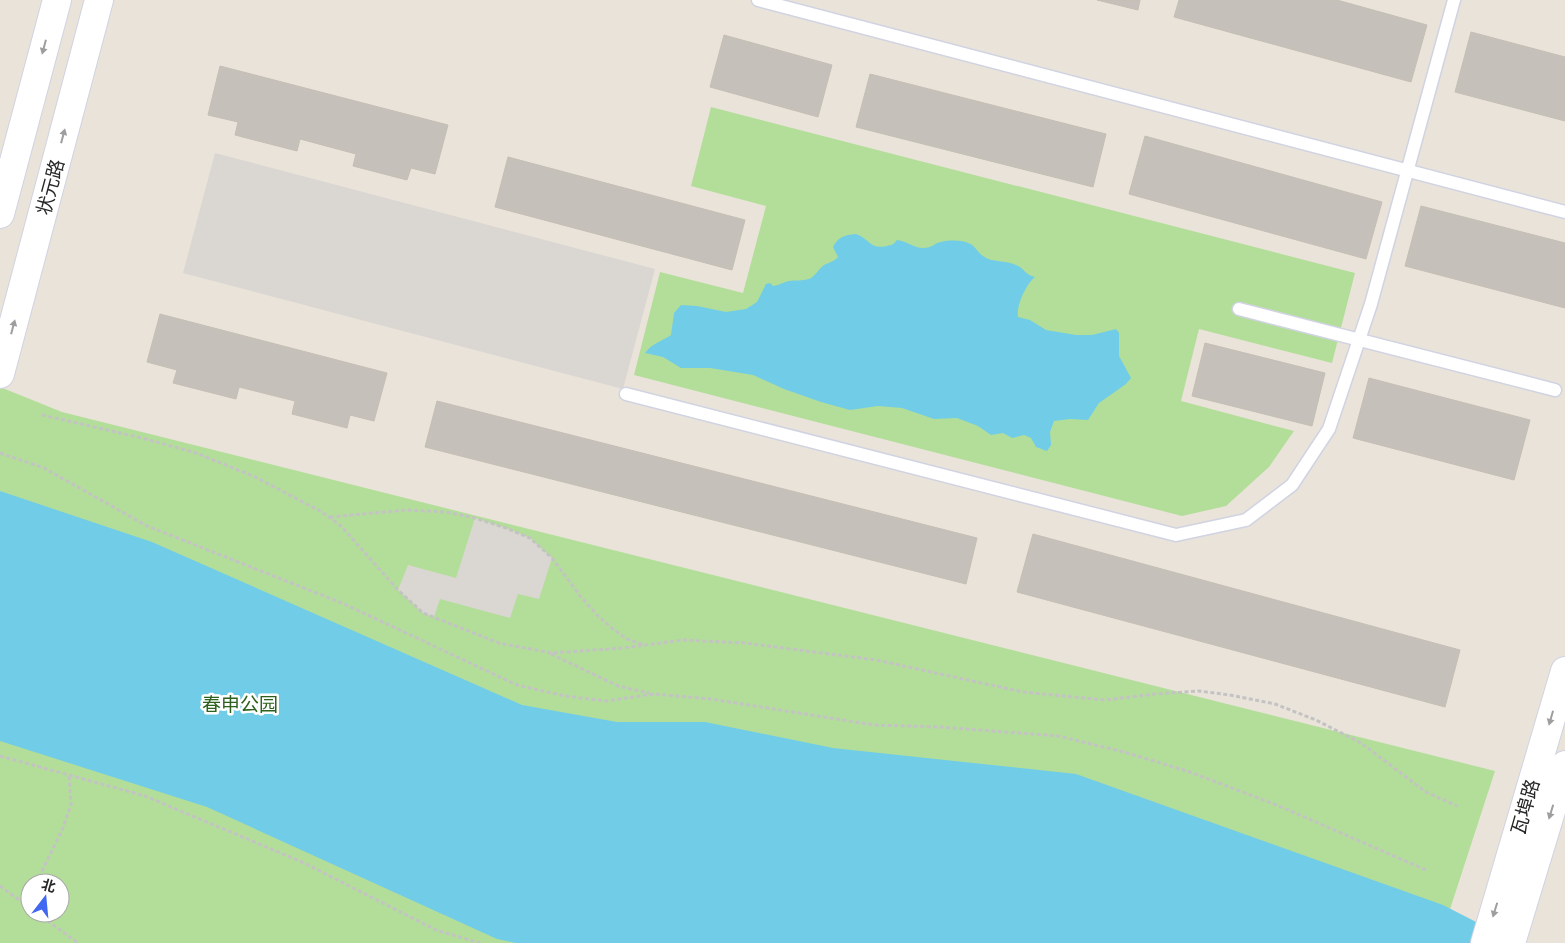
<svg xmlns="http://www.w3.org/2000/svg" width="1565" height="943" font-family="Jost,'Noto Sans SC',sans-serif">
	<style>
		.green { fill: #b3de99; fill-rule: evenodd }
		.plaza { fill: #dad6d1 }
		.water { fill: #71cce8 }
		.building { fill: #c5c0ba; stroke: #c5beb4 }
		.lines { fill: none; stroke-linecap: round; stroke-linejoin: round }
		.service-casing { stroke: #d0d3e1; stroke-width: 15 }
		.tertiary-casing { stroke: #d0d3e1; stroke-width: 30 }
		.secondary-casing { stroke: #d0d3e1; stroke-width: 30 }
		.path { stroke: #c3c3c3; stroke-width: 3; stroke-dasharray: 4 2.5; stroke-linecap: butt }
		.service { stroke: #fff; stroke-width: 12 }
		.tertiary { stroke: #fff; stroke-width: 28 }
		.secondary { stroke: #fff; stroke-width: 28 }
		.oneway { fill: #9e9e9e }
		.labels { text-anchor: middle; stroke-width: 5; stroke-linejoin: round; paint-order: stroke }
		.street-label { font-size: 19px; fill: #282828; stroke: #fff }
		.park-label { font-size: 19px; fill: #2d611d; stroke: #fff }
	</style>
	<rect width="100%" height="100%" fill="#eae3da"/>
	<g class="green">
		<path d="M711 107 1355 273 1332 363 1199 329 1181 401 1294 431 1269 467 1226 506 1182 516 634 375 660 272 743 293 766 206 691 186Z"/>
		<path d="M0 387 62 412 1495 771 1439 943H0ZM30 883H60V913H30Z"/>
	</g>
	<g class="plaza">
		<path d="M215 153 655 269 623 389 183 273Z"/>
		<path d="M475 518 506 528 530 538 552 558 539 599 518 594 510 618 440 599 434 617 423 613 398 590 408 565 456 578Z"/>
	</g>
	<g class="water">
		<path d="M856 234C870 239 870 250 887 246 892 245 894 244 897 240 907 241 914 248 923 248 933 248 934 243 941 242 949 240 961 240 968 243 975 245 977 252 983 256 992 263 1006 260 1016 265 1024 268 1025 275 1035 277 1026 284 1016 306 1018 317L1030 320 1046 330 1076 335H1092L1116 329 1119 333V356L1131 378 1126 384 1099 403 1088 420 1070 419 1054 421 1050 432 1051 445 1047 451 1036 447 1031 438 1024 435 1012 438 1003 433 991 435 978 426 957 418 934 419 902 408 878 406 850 410 821 402 784 389 753 375 710 368H681L663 357 645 353C651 344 662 341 671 335L674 313 681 305 697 306 726 312 746 309 757 302 766 284 770 283 773 286C780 285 784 282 789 281 795 280 802 281 809 279 816 276 818 269 824 265 830 262 833 262 838 257L833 247C838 237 844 235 856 234Z"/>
		<path d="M0 491 152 542 522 705 617 722H705L833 748 1076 774 1443 905 1517 943H516L497 939 207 807 0 741Z"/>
	</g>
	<g class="building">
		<path d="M1097 0H1140L1138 10Z"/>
		<path d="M1179 0H1337L1427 25 1411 82 1174 17Z"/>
		<path d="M1471 32 1565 57V121L1455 92Z"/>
		<path d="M724 35 832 65 818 117 710 87Z"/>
		<path d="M220 66 448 125 435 174 411 168 407 180 353 166 356 154 300 139 297 151 235 135 238 122 208 115Z"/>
		<path d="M870 74 1106 134 1093 187 856 127Z"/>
		<path d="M1145 136 1382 202 1366 259 1129 194Z"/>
		<path d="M508 157 745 220 732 270 495 207Z"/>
		<path d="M1421 206 1565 243V308L1405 266Z"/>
		<path d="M160 314 387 373 374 421 350 415 347 428 292 414 295 401 239 387 236 399 173 383 177 370 147 362Z"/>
		<path d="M1205 343 1325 373 1312 426 1192 396Z"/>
		<path d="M1369 378 1530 420 1514 480 1353 438Z"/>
		<path d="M437 401 977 538 966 584 425 447Z"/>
		<path d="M1033 534 1460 650 1445 707 1017 592Z"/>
	</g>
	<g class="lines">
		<defs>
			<g id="service">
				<path d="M758 0 1565 212"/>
				<path d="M1239 309 1555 390"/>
				<path d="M626 394 1176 535 1246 520 1292 485 1329 429 1371 304 1454 0"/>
			</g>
			<g id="tertiary">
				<path d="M1485 943 1565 671"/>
				<path d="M1511 943 1565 765"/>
			</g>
			<g id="secondary">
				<path d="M0 214 57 0"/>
				<path d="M0 374 99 0"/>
			</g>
		</defs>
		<use href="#service" class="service-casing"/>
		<use href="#tertiary" class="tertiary-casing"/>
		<use href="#secondary" class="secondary-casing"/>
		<g class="path">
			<path d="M42 415 142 438 196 453 253 476 322 512 341 526 398 590 423 613 499 643 551 653 623 648 683 640 745 643 876 660 1023 692 1105 700 1155 694 1199 691 1230 695 1275 704 1316 720 1361 743 1426 792 1457 806"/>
			<path d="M0 453 44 468 147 526 342 603 517 685 565 696 606 701 654 694 711 699 874 725 941 727 1058 736 1124 752 1190 772 1279 806 1426 870"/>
			<path d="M330 517 406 510 446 512 475 518 506 528 530 538 552 558 581 597 597 615 613 629 627 639 645 645"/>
			<path d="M551 654 618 686 649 693"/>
			<path d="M0 756 145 796 302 862 436 930 480 943"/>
			<path d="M36 883 62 830 71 805 69 774"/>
			<path d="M0 886 30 908"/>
			<path d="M23 903 30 892"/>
			<path d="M37 913 78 943"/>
		</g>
		<use href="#service" class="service"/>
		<use href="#tertiary" class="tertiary"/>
		<use href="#secondary" class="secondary"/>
	</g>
	<defs><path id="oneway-solid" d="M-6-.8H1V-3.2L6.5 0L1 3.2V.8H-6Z" transform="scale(1.25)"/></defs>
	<g class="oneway">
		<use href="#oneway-solid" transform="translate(44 47) rotate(105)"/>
		<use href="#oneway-solid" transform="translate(63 136) rotate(-75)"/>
		<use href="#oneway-solid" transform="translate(13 327) rotate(-75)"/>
		<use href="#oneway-solid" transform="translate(1551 718) rotate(106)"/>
		<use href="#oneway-solid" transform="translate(1551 812) rotate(107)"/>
		<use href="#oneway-solid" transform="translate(1495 910) rotate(107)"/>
	</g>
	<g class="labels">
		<g class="street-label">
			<text transform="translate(50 187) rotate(-75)" y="7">状元路</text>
			<text transform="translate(1525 807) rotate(-74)" y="7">瓦埠路</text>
		</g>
		<g class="park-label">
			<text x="240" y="711">春申公园</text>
		</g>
	</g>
	<g transform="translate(45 898) rotate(16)"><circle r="24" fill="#ffffff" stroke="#a9a9a9"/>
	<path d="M0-4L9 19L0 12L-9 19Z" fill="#4168f0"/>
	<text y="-8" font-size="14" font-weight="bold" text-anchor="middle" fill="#282828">北</text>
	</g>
</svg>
